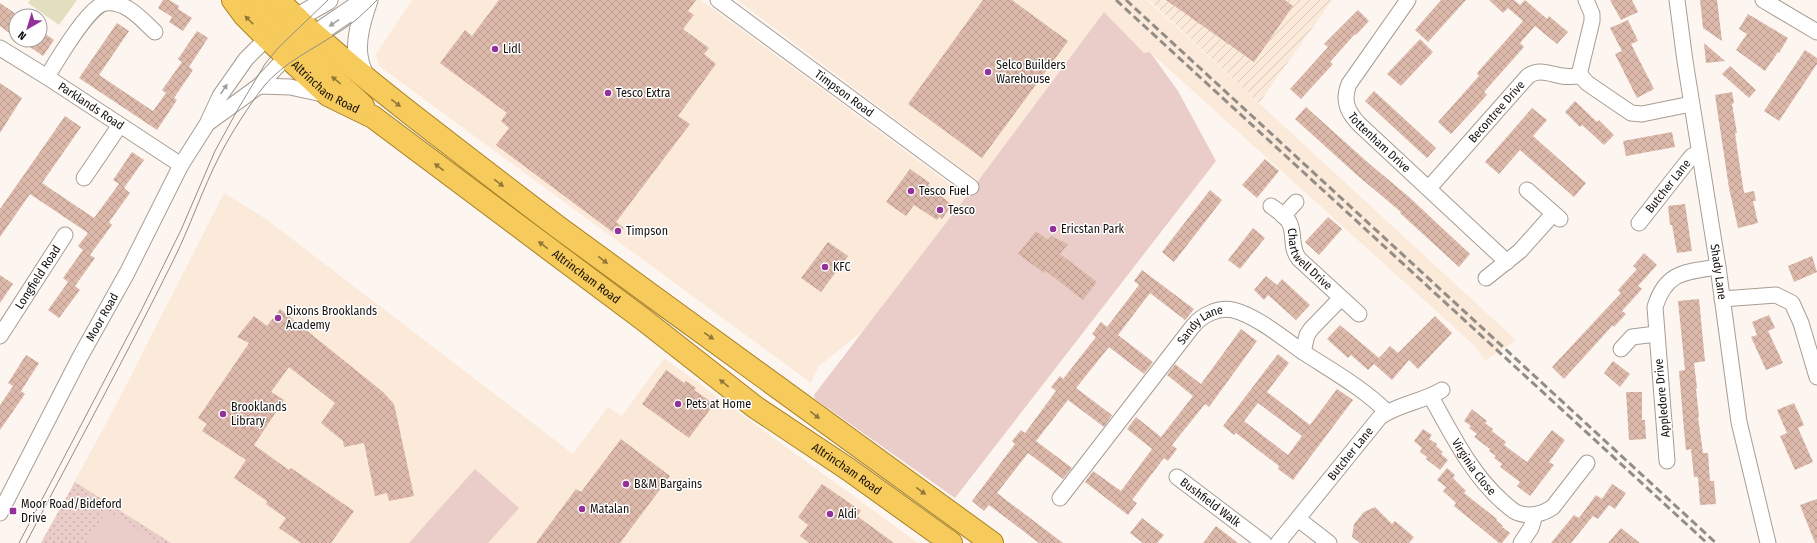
<svg xmlns="http://www.w3.org/2000/svg" width="1817" height="543" font-family="'Fira Sans Condensed',sans-serif">
	<style>
		.built { fill: #fbe9d9 }
		.industrial { fill: url(#industrial-furrows) }
		.park { fill: url(#park-dots) }
		.pitch { fill: #eaccc9 }
		.water { fill: #e1dfbd }
		.building { fill: url(#building-cross-hatch); fill-rule: evenodd }
		.lines { fill: none; stroke-linecap: round; stroke-linejoin: round }
		.minor-casing { stroke: #a89d93; stroke-width: 17 }
		.tertiary-casing { stroke: #a89d93; stroke-width: 21 }
		.trunk-casing { stroke: #a68025; stroke-width: 24 }
		.minor { stroke: #fff; stroke-width: 15 }
		.tertiary { stroke: #fff; stroke-width: 19 }
		.trunk { stroke: #f6ca5b; stroke-width: 22 }
		.tram { stroke: #938d88; stroke-width: 1 }
		.rail { stroke: #938d88; stroke-width: 3; stroke-dasharray: 8 4; stroke-linecap: butt }
		.oneway { fill: #917738 }
		.oneway2 { fill: #a1a09e }
		.poi-dot { fill: #913199; stroke: #fff; stroke-width: 1.5 }
		.labels { text-anchor: middle; stroke-width: 3; stroke-linejoin: round; paint-order: stroke }
		.poi-label { font-size: 12px; fill: #15110d; stroke: #fff; text-anchor: start }
		.street-label { font-size: 12px; fill: #15110d; stroke: #fff }
	</style>
	<defs>
		<pattern id="industrial-furrows" width="10" height="10" patternUnits="userSpaceOnUse"><rect width="10" height="10" fill="#fbe9d9"/><path d="M-1 1l2-2M0 10L10 0M9 11l2-2" fill="none" stroke="#d6c7b9"/></pattern>
		<pattern id="park-dots" width="8" height="8" patternUnits="userSpaceOnUse"><rect width="8" height="8" fill="#eaccc9"/><path d="M2 2h.1M6 6h.1" fill="none" stroke="#c8aeab" stroke-width="1.8" stroke-linecap="round"/></pattern>
		<pattern id="building-cross-hatch" width="8" height="8" patternUnits="userSpaceOnUse"><rect width="8" height="8" fill="#dcb9aa"/><path d="M0 0l8 8M0 8l8-8" fill="none" stroke="#bc9e91"/></pattern>
	</defs>
	<rect width="100%" height="100%" fill="#fdf6f0"/>
	<g class="built">
		<path d="M412 0H701L966 196 865 329 818 367 811 383 379 66 376 54Z"/>
		<path d="M737 0H1147L1516 340 1485 361 1476 347 1150 52 1144 53 1104 12 978 181Z"/>
		<path d="M224 193 266 219 573 454 608 407 622 416 664 358 918 543H41L116 405Z"/>
	</g>
	<path class="industrial" d="M1149 0H1332L1259 103Z"/>
	<path class="park" d="M75 482 171 543H41Z"/>
	<g class="pitch">
		<path d="M1104 12 1144 53 1150 52 1178 91 1216 161 955 498 815 399 814 395 978 181Z"/>
		<path d="M475 469 519 508 488 543H409Z"/>
		<path d="M107 510 159 543H86Z"/>
	</g>
	<path class="water" d="M30 0H77L59 25 28 3Z"/>
	<g class="building">
		<path d="M163 0H169L179 6 178 9 192 18 183 31 169 22 172 17 158 8Z"/>
		<path d="M499 0H696L688 11 694 15 683 29 709 48 704 54 716 64 678 116 690 124 616 222 624 228 618 236 496 145 509 128 501 121 507 113 440 63 465 30 472 36Z"/>
		<path d="M983 0H1012L1068 41 982 158 908 104Z"/>
		<path d="M1166 0H1285L1293 6 1254 62Z"/>
		<path d="M1441 0H1466L1428 42 1415 30Z"/>
		<path d="M1489 0H1514L1520 5 1525 0 1547 19 1549 16 1568 32 1557 44 1535 26 1520 43 1524 47 1484 92 1487 95 1451 134 1438 122 1479 76 1477 73 1523 21 1508 8 1503 13Z"/>
		<path d="M1610 0H1632L1638 12 1621 20Z"/>
		<path d="M1700 0H1717L1722 41 1703 28Z"/>
		<path d="M0 3 16 14V38L0 26Z"/>
		<path d="M1358 10 1369 21 1356 35 1355 34 1330 62 1333 64 1301 99 1290 89 1328 47 1324 44Z"/>
		<path d="M1748 14 1788 38 1779 53 1778 52 1765 71 1736 50 1747 34 1739 29Z"/>
		<path d="M1628 20 1638 41 1631 44 1654 89 1637 98 1615 54 1622 51 1610 28Z"/>
		<path d="M117 23 129 31 99 75 153 111 166 93 162 90 182 62 178 59 197 31 208 38 189 67 193 70 174 98 177 100 157 130 79 78Z"/>
		<path d="M40 30 54 40 43 56 20 40H40Z"/>
		<path d="M1420 39 1433 52 1401 86 1387 74Z"/>
		<path d="M1704 43 1725 61 1706 63Z"/>
		<path d="M1805 50 1817 58V64L1779 121 1764 111Z"/>
		<path d="M1730 66 1756 90 1749 98 1722 74Z"/>
		<path d="M0 83 22 98 0 133Z"/>
		<path d="M1374 91 1436 148 1427 158 1365 101Z"/>
		<path d="M1732 92 1734 103 1732 104 1737 133H1735L1738 154 1744 193 1754 191 1756 201H1753L1758 223 1738 228 1729 188 1715 95Z"/>
		<path d="M1575 101 1597 122 1599 120 1614 135 1604 145 1582 125 1580 127 1565 112Z"/>
		<path d="M1306 107 1365 160 1409 197 1470 254 1459 267 1400 213 1401 212 1358 176 1295 119Z"/>
		<path d="M1532 108 1547 120 1533 136 1586 183 1574 197 1520 150 1499 174 1485 162Z"/>
		<path d="M65 116 81 127 42 183 94 218 119 184 113 180 132 152 144 160 124 188 130 193 109 222 112 225 90 255 95 258 75 286 80 290 59 318 48 310 68 282 63 278 83 250 78 246 88 233 30 194 0 237V209Z"/>
		<path d="M1672 132 1675 147 1626 156 1623 141Z"/>
		<path d="M1265 159 1279 171 1257 198 1242 185Z"/>
		<path d="M910 169 930 183 928 185 952 205 942 219 939 217 937 220 914 205 906 216 886 202Z"/>
		<path d="M1210 190 1222 200 1174 262 1162 252Z"/>
		<path d="M1685 204 1692 251 1677 253 1672 225H1670L1668 206Z"/>
		<path d="M1328 217 1342 229 1319 255 1305 242Z"/>
		<path d="M1253 228 1265 238 1240 269 1228 260Z"/>
		<path d="M1036 231 1048 240 1051 236 1068 244 1060 254 1097 282 1083 300 1046 271 1044 273 1018 254Z"/>
		<path d="M828 242 848 256 821 292 801 278Z"/>
		<path d="M1644 253 1657 265 1638 286 1642 289 1622 311 1626 314 1614 327 1613 325 1564 379 1552 367 1621 293 1618 290 1637 269 1633 266Z"/>
		<path d="M1812 256 1817 272 1794 282 1788 266Z"/>
		<path d="M1142 270 1194 309 1185 320 1150 293 1118 335 1153 362 1144 374 1109 347 1076 388 1112 415 1104 427 1068 400 1036 441 1072 468 1063 479 1028 453 997 493 1063 543H1039L989 505 984 511 972 501 1015 444 1012 441 1021 430 1025 433 1056 391 1051 387 1060 376 1063 379 1096 337 1092 334 1101 322 1107 327 1139 285 1134 281Z"/>
		<path d="M0 275 13 284 0 303Z"/>
		<path d="M1266 276 1277 285 1282 279 1310 305 1296 320 1268 295 1264 300 1254 290Z"/>
		<path d="M1699 299 1705 361 1694 363 1697 388 1696 389 1699 417H1698L1703 453H1708L1710 481H1714L1716 504 1700 505 1698 477H1694L1691 449 1686 450 1684 430 1679 371 1685 370 1678 301Z"/>
		<path d="M280 309 383 392 394 404 414 496 389 501 387 493 375 496 364 443 344 447 343 441 321 423 335 403 289 367 271 392 284 400 254 445 289 470 291 468 354 511 331 543H301L279 528 286 518 266 504 267 501 234 478 246 460 202 431 207 424 198 418 249 343 237 337 254 316 267 326Z"/>
		<path d="M1769 315 1775 328 1768 331 1783 363 1766 370 1751 337 1757 335 1752 322Z"/>
		<path d="M1435 316 1452 333 1418 369 1409 360 1392 380 1374 364 1377 361 1368 370 1351 355 1348 358 1327 339 1340 325 1379 358 1390 346 1398 353Z"/>
		<path d="M1241 329 1257 341 1209 407 1205 404 1172 445 1177 449 1168 461 1164 458 1132 500 1137 503 1128 515 1085 482 1093 471 1121 491 1152 449 1127 429 1136 417 1161 437 1193 396 1167 375 1175 364 1201 384Z"/>
		<path d="M1278 354 1289 363 1267 392 1310 425 1337 389 1353 400 1293 480 1278 469 1279 466 1236 433 1234 435 1223 426ZM1258 403 1302 436 1288 455 1244 421Z"/>
		<path d="M26 355 39 363 21 391 25 394 0 430V405L13 386 8 383Z"/>
		<path d="M1613 361 1630 374 1620 387 1604 373Z"/>
		<path d="M666 370 684 383 686 381 696 388 694 390 714 404 689 438 642 404Z"/>
		<path d="M1626 392H1642V420H1645L1646 439 1629 440Z"/>
		<path d="M1794 403 1804 425 1798 428 1813 462 1795 470 1780 436 1787 433 1777 410Z"/>
		<path d="M1472 409 1487 421 1485 423 1493 429 1492 431 1506 442 1504 445 1527 462 1552 430 1565 440 1549 462 1554 465 1530 496 1517 486 1520 482 1500 467 1502 464 1494 458 1496 456 1489 451 1490 449 1474 437 1477 434 1469 428 1471 426 1464 421Z"/>
		<path d="M1423 429 1432 435 1429 439 1437 444 1436 446 1443 452 1441 454 1448 460 1440 470 1426 459 1427 457 1420 452 1422 448 1414 441Z"/>
		<path d="M621 439 670 476 620 543H536L576 489 581 492Z"/>
		<path d="M1447 468 1455 475 1453 478 1466 491 1464 493 1497 519 1496 520 1503 526 1502 527 1510 533 1502 543H1499L1454 506 1456 503 1443 491 1446 487 1437 480Z"/>
		<path d="M822 484 861 511 857 516 894 543H809L800 536 808 525 798 517Z"/>
		<path d="M1612 484 1626 493 1615 509 1609 505 1598 519 1593 516 1571 543H1551L1574 515 1579 518 1596 495 1602 499Z"/>
		<path d="M1817 499V543H1815L1800 505Z"/>
		<path d="M1375 507 1392 524 1395 521 1414 537 1409 543H1360L1352 537 1354 524 1364 512Z"/>
		<path d="M1142 518 1164 535 1157 543H1143L1130 533Z"/>
		<path d="M1216 526 1238 543H1203Z"/>
		<path d="M1621 528 1640 543H1608Z"/>
	</g>
	<g class="lines">
		<defs>
			<g id="minor">
				<path id="s1" d="M718 0 971 187"/>
				<path id="s2" d="M1408 0 1349 84C1342 101 1348 113 1360 125L1507 262"/>
				<path d="M1586 0 1592 14V21L1580 71 1581 76 1587 83 1631 113 1642 114 1691 104"/>
				<path id="s3" d="M1677 0 1685 61 1718 267 1739 422 1768 543"/>
				<path d="M1763 0 1817 32"/>
				<path id="s4" d="M0 48 47 77 181 165"/>
				<path d="M47 77C56 62 90 4 106 3 127 1 142 20 155 32"/>
				<path d="M259 86 290 87 327 95"/>
				<path d="M208 123 259 86 287 56"/>
				<path d="M84 178 120 125"/>
				<path id="s5" d="M1429 188 1528 76C1539 68 1550 74 1562 76 1568 77 1575 76 1581 76"/>
				<path d="M1527 190 1560 219"/>
				<path id="s6" d="M1271 206C1278 211 1287 217 1290 224 1295 236 1290 248 1299 259L1359 314"/>
				<path d="M1283 216 1296 202"/>
				<path id="s7" d="M1639 223 1687 162 1692 156 1699 153"/>
				<path d="M1486 278 1520 251 1553 214"/>
				<path d="M1722 299 1776 295 1792 303 1801 323 1817 377"/>
				<path id="s8" d="M0 336 65 235"/>
				<path d="M1621 349 1632 337 1656 334"/>
				<path d="M1303 352 1307 335 1311 329 1341 298"/>
				<path id="s9" d="M1431 397C1452 434 1471 474 1503 502 1508 506 1512 511 1518 513 1530 517 1543 514 1553 507L1587 463"/>
				<path d="M1667 461 1655 307C1666 271 1686 272 1718 267"/>
				<path id="s10" d="M1177 477 1264 543"/>
				<path id="s11" d="M1060 498 1193 326C1202 315 1218 307 1233 310 1257 316 1283 338 1303 352 1332 371 1363 388 1387 412"/>
				<path id="s12" d="M0 513 80 357 127 273 181 165 207 124 220 96 246 59 267 38"/>
				<path d="M1298 519 1329 543"/>
				<path id="s13" d="M1278 543 1380 417C1398 404 1422 402 1442 390"/>
				<path d="M1521 543 1531 528 1535 515"/>
			</g>
			<g id="tertiary">
				<path d="M284 25 328 0"/>
				<path d="M303 43 366 0"/>
				<path d="M366 79C363 73 360 67 359 61 354 42 362 18 368 0"/>
			</g>
			<g id="trunk">
				<path id="s14" d="M233 0 244 15 267 38 328 95 373 117 644 320 755 407 848 469 951 543"/>
				<path d="M257 0C271 18 288 31 287 56"/>
				<path d="M278 0C319 41 365 78 411 114 460 152 509 190 558 227 702 333 847 437 992 543"/>
				<path d="M297 18C300 58 337 80 363 106"/>
			</g>
		</defs>
		<use href="#minor" class="minor-casing"/>
		<use href="#tertiary" class="tertiary-casing"/>
		<use href="#trunk" class="trunk-casing"/>
		<use href="#minor" class="minor"/>
		<use href="#tertiary" class="tertiary"/>
		<use href="#trunk" class="trunk"/>
		<g class="tram">
			<path d="M19 543 142 309 181 230 215 151 238 109 265 64 278 48 328 0"/>
			<path d="M26 543C75 449 126 356 173 261 190 227 202 190 220 155 230 135 250 104 264 86 284 62 314 49 339 32 354 23 365 12 377 0"/>
		</g>
		<g class="rail">
			<path d="M1116 0 1707 543"/>
			<path d="M1126 0 1716 543"/>
		</g>
	</g>
	<defs><path id="oneway-solid" d="M-6-.8H1V-3.2L6.5 0L1 3.2V.8H-6Z"/></defs>
	<g class="oneway">
		<use href="#oneway-solid" transform="translate(249 20) rotate(-135)"/>
		<use href="#oneway-solid" transform="translate(336 80) rotate(-141)"/>
		<use href="#oneway-solid" transform="translate(396 103) rotate(38)"/>
		<use href="#oneway-solid" transform="translate(439 167) rotate(-143)"/>
		<use href="#oneway-solid" transform="translate(499 183) rotate(37)"/>
		<use href="#oneway-solid" transform="translate(543 245) rotate(-143)"/>
		<use href="#oneway-solid" transform="translate(603 260) rotate(37)"/>
		<use href="#oneway-solid" transform="translate(709 336) rotate(35)"/>
		<use href="#oneway-solid" transform="translate(724 383) rotate(-141)"/>
		<use href="#oneway-solid" transform="translate(815 415) rotate(38)"/>
		<use href="#oneway-solid" transform="translate(921 491) rotate(36)"/>
	</g>
	<g class="oneway2">
		<use href="#oneway-solid" transform="translate(334 23) rotate(146)"/>
		<use href="#oneway-solid" transform="translate(224 89) rotate(-56)"/>
	</g>
	<g class="poi-dot">
		<circle cx="495" cy="49" r="4"/>
		<circle cx="988" cy="72" r="4"/>
		<circle cx="608" cy="93" r="4"/>
		<circle cx="911" cy="191" r="4"/>
		<circle cx="940" cy="210" r="4"/>
		<circle cx="1053" cy="229" r="4"/>
		<circle cx="618" cy="231" r="4"/>
		<circle cx="825" cy="267" r="4"/>
		<circle cx="278" cy="318" r="4"/>
		<circle cx="678" cy="404" r="4"/>
		<circle cx="223" cy="414" r="4"/>
		<circle cx="626" cy="484" r="4"/>
		<circle cx="582" cy="509" r="4"/>
		<rect x="9" y="507" width="8" height="8" rx="2"/>
		<circle cx="830" cy="514" r="4"/>
	</g>
	<g class="labels">
		<g class="poi-label">
			<text x="503" y="53">Lidl</text>
			<text x="996" y="69">Selco Builders<tspan x="996" dy="14">Warehouse</tspan></text>
			<text x="616" y="97">Tesco Extra</text>
			<text x="919" y="195">Tesco Fuel</text>
			<text x="948" y="214">Tesco</text>
			<text x="1061" y="233">Ericstan Park</text>
			<text x="626" y="235">Timpson</text>
			<text x="833" y="271">KFC</text>
			<text x="286" y="315">Dixons Brooklands<tspan x="286" dy="14">Academy</tspan></text>
			<text x="686" y="408">Pets at Home</text>
			<text x="231" y="411">Brooklands<tspan x="231" dy="14">Library</tspan></text>
			<text x="634" y="488">B&amp;M Bargains</text>
			<text x="21" y="508">Moor Road/Bideford<tspan x="21" dy="14">Drive</tspan></text>
			<text x="590" y="513">Matalan</text>
			<text x="838" y="518">Aldi</text>
		</g>
		<g class="street-label">
			<text dy="4" stroke="none"><textPath href="#s14" startOffset="128">Altrincham Road</textPath></text>
			<text dy="4" stroke="none"><textPath href="#s1" startOffset="157">Timpson Road</textPath></text>
			<text dy="4" stroke="none"><textPath href="#s4" startOffset="108">Parklands Road</textPath></text>
			<text dy="4" stroke="none"><textPath href="#s5" startOffset="102">Becontree Drive</textPath></text>
			<text dy="4" stroke="none"><textPath href="#s2" startOffset="174">Tottenham Drive</textPath></text>
			<text dy="4" stroke="none"><textPath href="#s7" startOffset="47">Butcher Lane</textPath></text>
			<text dy="4" stroke="none"><textPath href="#s6" startOffset="68">Chartwell Drive</textPath></text>
			<text dy="4" stroke="none"><textPath href="#s3" startOffset="275">Shady Lane</textPath></text>
			<text dy="4" stroke="none"><textPath href="#s8" startOffset="70">Longfield Road</textPath></text>
			<text dy="4" stroke="none"><textPath href="#s14" startOffset="451">Altrincham Road</textPath></text>
			<text dy="4" stroke="none"><textPath href="#s12" startOffset="221">Moor Road</textPath></text>
			<text dy="4" stroke="none"><textPath href="#s11" startOffset="224">Sandy Lane</textPath></text>
			<text transform="translate(1662 398) rotate(-95)" y="4">Appledore Drive</text>
			<text dy="4" stroke="none"><textPath href="#s13" startOffset="115">Butcher Lane</textPath></text>
			<text dy="4" stroke="none"><textPath href="#s9" startOffset="82">Virginia Close</textPath></text>
			<text dy="4" stroke="none"><textPath href="#s14" startOffset="775">Altrincham Road</textPath></text>
			<text dy="4" stroke="none"><textPath href="#s10" startOffset="42">Bushfield Walk</textPath></text>
		</g>
	</g>
	<g transform="translate(28 28) rotate(218)"><circle r="19" fill="#ffffff" stroke="#a1a09e"/>
	<path d="M0-3L7 15L0 10L-7 15Z" fill="#913199"/>
	<text y="-6" font-size="11" font-weight="bold" text-anchor="middle" fill="#15110d">N</text>
	</g>
</svg>
